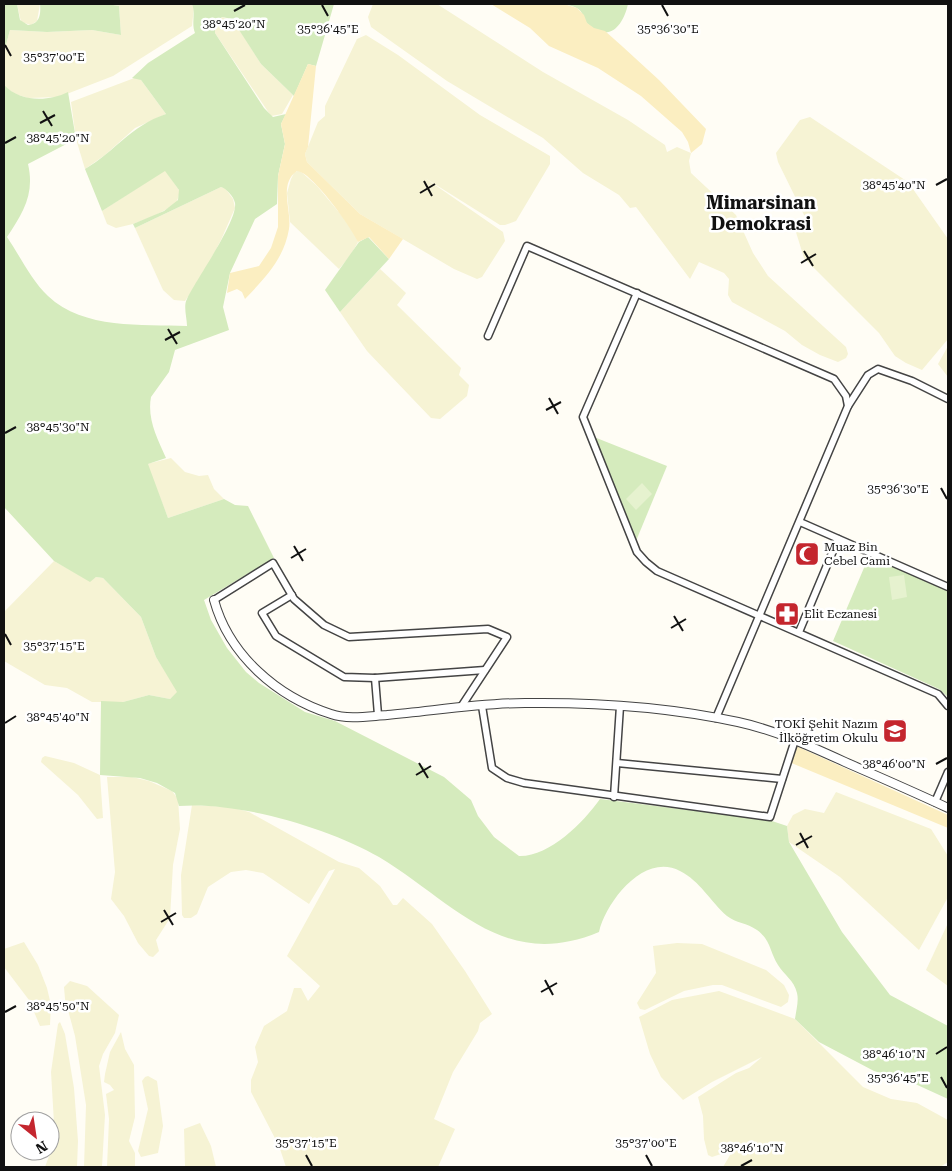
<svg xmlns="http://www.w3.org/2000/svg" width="952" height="1171" font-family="'Roboto Serif',serif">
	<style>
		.farmland { fill: #f6f3d4 }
		.green { fill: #d5ebbd }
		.sand { fill: #fbeec1 }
		.pitch { fill: #e6f2cf }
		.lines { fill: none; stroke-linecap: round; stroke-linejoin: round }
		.minor-casing { stroke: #444; stroke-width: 9 }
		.tertiary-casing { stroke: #444; stroke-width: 10 }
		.minor { stroke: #fff; stroke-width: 6 }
		.tertiary { stroke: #fff; stroke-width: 8 }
		.ticks { fill: none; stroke: #111; stroke-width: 2 }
		.labels { text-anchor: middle; stroke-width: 5; stroke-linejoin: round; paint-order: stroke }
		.poi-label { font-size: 12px; fill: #111; stroke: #fff; text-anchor: start }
		.district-label { font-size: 18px; font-weight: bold; fill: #111; stroke: #fff }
		.ticks-label { font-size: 12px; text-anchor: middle; fill: #111; stroke: #fff; stroke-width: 5; stroke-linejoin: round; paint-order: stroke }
	</style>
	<rect width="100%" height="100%" fill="#fffdf5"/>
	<g class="farmland">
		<path d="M17 4H40L37 21 31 25 21 22Z"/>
		<path d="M107 4H192L194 7 192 26 113 76 59 97 28 98 15 94 5 87 4 52 10 30 47 32 92 30 121 35 119 6Z"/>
		<path d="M373 4H437L543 72 628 120 665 145 667 152 677 147 691 153 689 161 691 173 736 215 753 253 768 276 846 347 848 354 846 358 838 362 820 355 802 345 785 331 732 302 728 295 729 279 724 273 699 262 690 279 636 207 630 208 619 195 583 173 543 138 447 81 371 27 368 17Z"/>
		<path d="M222 17 234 21 261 64 293 95 282 114 271 116 215 33V23Z"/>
		<path d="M366 35 398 55 480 115 550 156V164L516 221 505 225H500L425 178 503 232 505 241 482 277 477 279 454 269 360 214 307 162 305 154 318 122 325 116V106L357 39Z"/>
		<path d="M137 77 141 80 166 114 135 128 105 155 85 169 76 139 71 102Z"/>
		<path d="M810 117 908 182 948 239V339L922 370 906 363 895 356 879 333 804 258 795 229 806 219 778 162 776 153 800 120Z"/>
		<path d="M165 170 179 190V195L176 204 154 216 133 224 116 228 107 224 102 211Z"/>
		<path d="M299 170 317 186 352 228 358 242 350 256 339 269 290 222 287 193 291 179 294 173Z"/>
		<path d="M221 187 225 188 233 199 235 208 221 240 201 278 185 301 174 300 163 290 135 228Z"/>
		<path d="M380 269 406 293 397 305 461 368 459 375 469 385 467 396 440 419 431 418 367 351 340 312Z"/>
		<path d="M948 346V377L938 364Z"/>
		<path d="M171 458 185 472 199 476 208 475 214 489 224 499 168 518 147 464Z"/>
		<path d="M54 561 90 581 96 577 103 578 141 617 156 657 178 692 170 699 149 695 123 702H92L67 688 45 685 4 661V612Z"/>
		<path d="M45 756 74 763 100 775 103 818 97 819 78 795 41 762 42 758Z"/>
		<path d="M107 777H132L149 781 172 791 178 799 180 829 173 865 170 918 156 940 159 951 153 957 149 956 138 943 124 916 111 899 115 872Z"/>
		<path d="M836 792 931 829 948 856V897L919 950 840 877 789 842 787 826 793 815 805 809 824 813Z"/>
		<path d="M192 805 230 807 249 812 339 862 359 868 380 886 393 905H397L403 898 432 924 465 971 492 1014 480 1023 478 1031 453 1072 434 1119 455 1129 438 1167H286L279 1146 251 1092V1080L258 1062 255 1047 264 1026 287 1011 294 988H301L308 1001 320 986 287 956 335 869 329 871 309 904 263 873 246 870 231 872 208 887 197 914 191 918H184L182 915 181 875Z"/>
		<path d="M948 923V986L926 970Z"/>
		<path d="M24 942 38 965 47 988 51 1005 50 1025 40 1026 29 1000 4 967V949Z"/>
		<path d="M677 943 702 944 766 970 784 985 789 995 788 1002 781 1007 722 985H713L684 991 645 1010 640 1009 637 1003 656 973 653 946Z"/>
		<path d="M70 981 87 986 119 1015 115 1033 103 1054 99 1066 105 1115 102 1167H84L86 1105 75 1036 65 999 64 987Z"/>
		<path d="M719 991 795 1019 863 1087 891 1099 917 1103 948 1120V1162L940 1167H723L733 1150 712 1157 708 1155 704 1139 703 1116 698 1097 736 1073 749 1068 762 1057 712 1082 683 1100 661 1077 650 1054 639 1017 672 1000Z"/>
		<path d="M60 1022 65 1034 74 1088 78 1141 77 1167H45L55 1140 51 1072 58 1024Z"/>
		<path d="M121 1032 125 1049 134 1065 135 1117 129 1141 135 1153V1167H107L109 1119 106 1094 114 1090 110 1085 104 1082 105 1074 110 1052Z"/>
		<path d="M148 1076 157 1081 163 1126 158 1153 141 1157 138 1151 148 1109 142 1081 145 1077Z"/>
		<path d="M200 1123 211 1146 216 1167H185L184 1129Z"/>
	</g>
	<g class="green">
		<path d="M4 4H17L20 20 28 25C40 24 41 14 40 4H107L119 6 121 35 92 30 47 32 10 30 4 52Z"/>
		<path d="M192 4H334L316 66 308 64 294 96 261 64 232 19 222 17 215 23V33L264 108 273 117 286 114 281 124 285 144 278 176 277 204 255 219 230 273 223 307 229 330 175 350 169 372 151 397C147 419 157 438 166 458L148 464 168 518 224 499 235 505 248 506 274 558 204 600 211 620 227 648 246 672 259 683 305 712 335 721 444 777 471 800 478 816 494 837 519 856C549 857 583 823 600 799L769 820 787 826 789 842 842 932 890 995 948 1026V1099L913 1083 874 1071 819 1042 795 1019C796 1011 799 1001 797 993 794 980 784 975 778 965 770 953 771 940 757 930 747 923 736 923 727 916 710 901 700 881 680 871 644 852 606 902 599 932 503 972 454 902 379 857 329 828 237 801 179 806L175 793 157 783 140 778 100 775 101 701 123 702 149 695 170 699 177 692 156 657 141 617 103 578 96 577 90 582 54 561 4 507V85C20 102 48 102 68 92L76 139 28 164C35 194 23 213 7 237 20 256 31 280 48 296 84 330 142 324 187 326 187 318 183 306 187 299 195 281 238 221 235 203 234 197 226 188 221 187L135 228 133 224 164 211 178 200 179 190 165 171 102 211 85 169C116 151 130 126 166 114L141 80 132 78 148 63 195 33C191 23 196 13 192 4Z"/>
		<path d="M564 4H628C624 23 611 43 590 26 578 16 589 9 564 4Z"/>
		<path d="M368 237 389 259 340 312 325 290 359 242Z"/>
		<path d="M594 437 667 466 636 541Z"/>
		<path d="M869 556 948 591V697L939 689 833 641Z"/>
	</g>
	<g class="sand">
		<path d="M491 4H564L577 8 584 15 587 23 594 28 605 31 623 47 659 80 706 129 702 144 691 153 688 142 682 132 641 96 598 68 549 46 530 28Z"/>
		<path d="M308 64 316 66 308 147 305 154 307 162 360 214 403 239 389 259 369 237 358 242C352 228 311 171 297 171 278 184 292 211 289 229 284 259 265 278 245 299L242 292 237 289 227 293 230 273 259 266 271 248 278 227V176L285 144 281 124Z"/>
		<path d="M794 745 948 815V828L789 762Z"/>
	</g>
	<g class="pitch">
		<path d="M642 483 652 494 636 510 626 499Z"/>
		<path d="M904 575 907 597 892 600 889 577Z"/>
	</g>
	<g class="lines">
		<defs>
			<g id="minor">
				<path d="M637 293 583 417 637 552 646 562 657 571 938 694 948 706"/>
				<path d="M488 336 527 246 834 379 846 396 848 406 716 718"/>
				<path d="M848 406 868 375 878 369 912 381 948 399"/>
				<path d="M800 522 948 587"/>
				<path d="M292 595 262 613 276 636 344 677 375 678 485 670"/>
				<path d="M214 600 273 563 294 599 324 625 349 637 488 629 507 637 461 707"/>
				<path d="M799 632 838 539"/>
				<path d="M375 678 378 715"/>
				<path d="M482 706 492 768 507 778 524 783 770 817 795 740"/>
				<path d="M617 763 782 779"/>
				<path d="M614 797 620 706"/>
				<path d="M935 802 948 772"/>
			</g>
			<path id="tertiary" d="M214 600C229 655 277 697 331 714 348 720 370 716 387 715 433 711 479 703 525 703 596 702 669 707 738 722 775 730 810 746 845 762 879 777 914 792 948 808"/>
		</defs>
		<use href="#minor" class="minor-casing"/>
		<use href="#tertiary" class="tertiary-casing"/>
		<use href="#minor" class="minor"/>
		<use href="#tertiary" class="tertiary"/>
	</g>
	<path class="ticks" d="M322 5 328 16M662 5 668 16M234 11 245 5M5 45 11 56M43 111 52 126M40 123 55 115M5 143 16 137M424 181 432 196M936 185 947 179M420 193 435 184M804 251 813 266M801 263 816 254M168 329 177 344M165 340 180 332M549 398 558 414M546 410 561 402M5 433 16 427M941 488 947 499M294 546 303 561M291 558 306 549M674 616 683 631M671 628 686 619M5 634 11 645M5 723 16 716M419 763 428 778M936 764 947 758M416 775 431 766M800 833 808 848M796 845 812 836M164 910 173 925M161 922 176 913M545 980 553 995M541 992 557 983M5 1012 16 1006M936 1054 947 1047M941 1077 947 1088M306 1155 312 1166M646 1155 652 1166M741 1166 752 1160"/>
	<defs>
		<symbol id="mosque-square" viewBox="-11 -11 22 22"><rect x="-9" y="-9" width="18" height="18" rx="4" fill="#c4262e" stroke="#fff"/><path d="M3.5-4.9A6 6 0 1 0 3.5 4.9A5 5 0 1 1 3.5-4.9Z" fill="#fff"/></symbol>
		<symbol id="pharmacy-square" viewBox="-11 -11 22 22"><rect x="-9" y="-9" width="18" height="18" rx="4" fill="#c4262e" stroke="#fff"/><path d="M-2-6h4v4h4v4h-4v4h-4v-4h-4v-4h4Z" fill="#fff"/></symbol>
		<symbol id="school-square" viewBox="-11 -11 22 22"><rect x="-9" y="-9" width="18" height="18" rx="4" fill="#c4262e" stroke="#fff"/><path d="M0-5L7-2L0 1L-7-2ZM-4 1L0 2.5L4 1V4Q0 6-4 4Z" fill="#fff"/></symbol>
	</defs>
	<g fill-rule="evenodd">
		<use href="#mosque-square" x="793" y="540" width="28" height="28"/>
		<use href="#pharmacy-square" x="773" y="600" width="28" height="28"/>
		<use href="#school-square" x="881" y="717" width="28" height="28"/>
	</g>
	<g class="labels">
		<g class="poi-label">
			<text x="824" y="551">Muaz Bin<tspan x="824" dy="14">Cebel Cami</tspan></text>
			<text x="804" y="618">Elit Eczanesi</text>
			<text x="878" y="728" text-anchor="end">TOKİ Şehit Nazım<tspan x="878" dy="14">İlköğretim Okulu</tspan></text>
		</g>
		<g class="district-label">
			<text x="761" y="209">Mimarsinan<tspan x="761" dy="21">Demokrasi</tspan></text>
		</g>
	</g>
	<g class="ticks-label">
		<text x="234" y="28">38°45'20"N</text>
		<text x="328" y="33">35°36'45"E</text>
		<text x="668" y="33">35°36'30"E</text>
		<text x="54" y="61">35°37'00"E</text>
		<text x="58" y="142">38°45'20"N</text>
		<text x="894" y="189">38°45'40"N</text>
		<text x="58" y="431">38°45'30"N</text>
		<text x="898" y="493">35°36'30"E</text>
		<text x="54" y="650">35°37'15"E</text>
		<text x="58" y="721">38°45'40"N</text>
		<text x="894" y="768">38°46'00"N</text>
		<text x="58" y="1010">38°45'50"N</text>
		<text x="894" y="1058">38°46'10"N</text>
		<text x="898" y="1082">35°36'45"E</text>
		<text x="306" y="1147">35°37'15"E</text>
		<text x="646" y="1147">35°37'00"E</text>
		<text x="752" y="1152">38°46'10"N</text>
	</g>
	<rect width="952" height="1171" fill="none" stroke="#111111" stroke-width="10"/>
	<g transform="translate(35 1136) rotate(150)"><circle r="24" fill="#ffffff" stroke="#a0a0a0"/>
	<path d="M0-4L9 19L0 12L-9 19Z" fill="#c4262e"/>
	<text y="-8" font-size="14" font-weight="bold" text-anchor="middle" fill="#111111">N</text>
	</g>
</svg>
